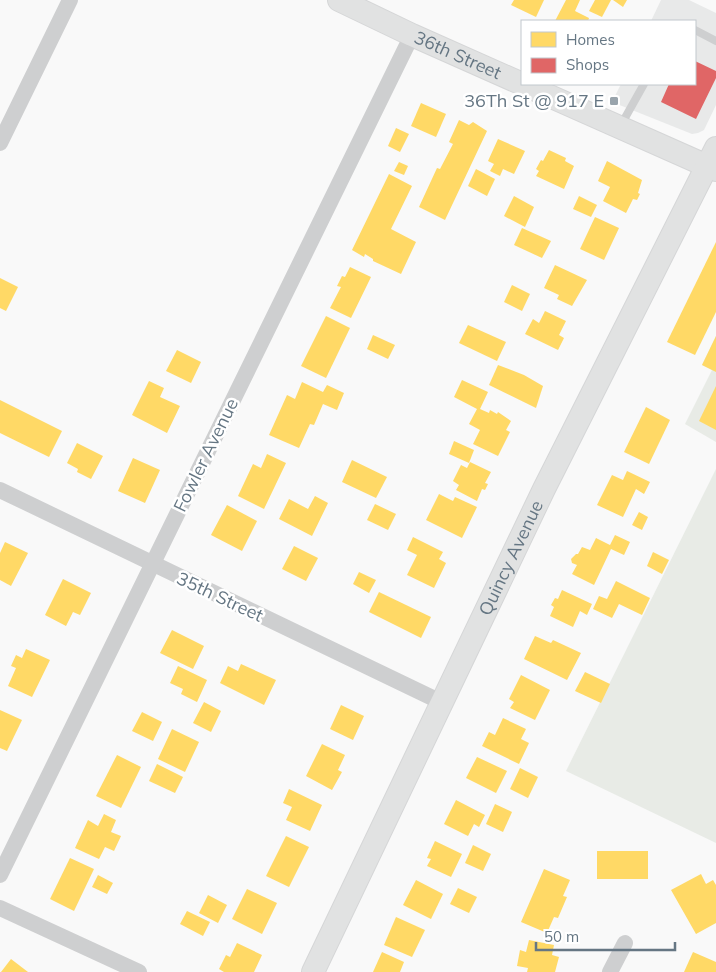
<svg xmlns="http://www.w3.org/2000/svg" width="716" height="972" font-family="Mulish,sans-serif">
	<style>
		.built { fill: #e8e9e9 }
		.green { fill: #e8ebe6 }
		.homes { fill: #ffd966 }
		.shops { fill: #e06666 }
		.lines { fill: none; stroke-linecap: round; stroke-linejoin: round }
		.secondary-casing { stroke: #d5d6d7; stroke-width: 24 }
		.lane { stroke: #cecfd0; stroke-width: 8 }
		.street { stroke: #cecfd0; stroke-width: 16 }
		.secondary { stroke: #e1e2e2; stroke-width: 22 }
		.poi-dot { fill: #99a4ac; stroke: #fff; stroke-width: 2 }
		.labels { text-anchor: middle; stroke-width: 5; stroke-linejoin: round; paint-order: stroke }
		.street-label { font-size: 18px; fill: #657683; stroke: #fff }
		.poi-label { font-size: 18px; fill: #657683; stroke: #fff; text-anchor: end }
	</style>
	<rect width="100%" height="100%" fill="#f9f9f9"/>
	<path class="built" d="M661 0H689L716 13V105L704 130 698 133 692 134 612 102 621 84H695V21H651Z"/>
	<g class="green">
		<path d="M716 336V442L685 424 712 370 702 365Z"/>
		<path d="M716 469V843L566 771Z"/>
	</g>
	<g class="homes">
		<path d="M514 0H544L536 17 511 5Z"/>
		<path d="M566 0H580L575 11 589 18 588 21H555Z"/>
		<path d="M595 0H611L602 17 589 11Z"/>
		<path d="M613 0H627L623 7Z"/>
		<path d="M421 103 446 114 436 137 411 126Z"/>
		<path d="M459 120 469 125 473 122 487 131 445 220 419 207 437 168 440 169 453 144 449 142Z"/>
		<path d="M396 128 409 134 400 152 388 146Z"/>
		<path d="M498 139 525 151 514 174 503 169 500 176 490 171 494 164 488 161Z"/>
		<path d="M549 150 566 158 565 161 574 166 564 189 536 176 539 171 536 169 541 160 543 161Z"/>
		<path d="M607 161 642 180 638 193 640 194 637 200 633 199 626 213 603 201 610 187 598 181Z"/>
		<path d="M399 162 408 166 404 175 394 171Z"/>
		<path d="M476 169 495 179 487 196 468 186Z"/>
		<path d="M389 174 412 186 391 229 416 242 401 274 373 261V259L365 254 364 257 352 250Z"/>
		<path d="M514 196 534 207 525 227 504 216Z"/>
		<path d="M579 196 597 205 591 217 573 209Z"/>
		<path d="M595 217 619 228 604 260 580 249Z"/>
		<path d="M522 228 551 241 542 258 514 245Z"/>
		<path d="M716 242V312L695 355 667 342Z"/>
		<path d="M555 265 587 280 572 306 557 299 559 295 544 288Z"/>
		<path d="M350 267 371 277 351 318 330 308 341 287 337 286 342 276 345 277Z"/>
		<path d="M0 278 18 287 6 311 0 308Z"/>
		<path d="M512 285 530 294 522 311 504 302Z"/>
		<path d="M545 311 566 321 559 335 564 338 558 350 525 334 533 319 539 323Z"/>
		<path d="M326 316 350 328 326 378 301 366Z"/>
		<path d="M468 325 506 342 497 361 459 343Z"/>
		<path d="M373 335 395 345 388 359 367 349Z"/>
		<path d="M716 336V372L702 365Z"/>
		<path d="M177 350 201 362 191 383 166 371Z"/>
		<path d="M498 365 524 375 543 386 536 408 489 385Z"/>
		<path d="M462 380 488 392 480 409 489 413 490 410 497 414 498 412 511 421 506 430 510 432 498 456 473 444 480 430 469 424 477 409 454 397Z"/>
		<path d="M149 381 164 388 160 397 180 406 167 433 132 415Z"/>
		<path d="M302 382 323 392 327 385 344 393 337 410 323 404 314 425 310 424 299 448 269 435 287 395 295 399Z"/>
		<path d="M716 386V430L699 421Z"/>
		<path d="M0 400 62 431 49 457 0 433Z"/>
		<path d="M646 407 670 420 649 464 624 452Z"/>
		<path d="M454 441 474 450 469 463 449 454Z"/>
		<path d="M77 443 103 456 91 479 77 472 78 469 67 463Z"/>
		<path d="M267 454 286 463 264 509 238 496 253 464 261 468Z"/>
		<path d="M133 458 160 470 145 503 118 491Z"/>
		<path d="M352 460 387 477 376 498 342 482Z"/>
		<path d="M470 462 491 472 485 483 488 484 485 490 482 489 477 501 456 490 459 485 453 481 461 465 467 468Z"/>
		<path d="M627 471 650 482 644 494 636 489 623 517 597 505 612 475 623 480Z"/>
		<path d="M439 494 453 501 455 497 477 507 462 538 426 520Z"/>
		<path d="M315 496 328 503 312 536 279 519 289 499 308 509Z"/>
		<path d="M375 504 396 514 388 530 367 520Z"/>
		<path d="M227 505 257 521 242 551 211 535Z"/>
		<path d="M639 512 648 517 642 530 632 525Z"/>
		<path d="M615 535 630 542 624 555 611 549 594 585 572 574 577 565 572 563 571 559 576 554H578L582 547 590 550 596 538 610 545Z"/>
		<path d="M413 537 443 552 439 559 446 563 434 588 407 575 417 555 407 550Z"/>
		<path d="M5 542 28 553 11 586 0 580V553Z"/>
		<path d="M294 546 318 558 306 581 282 569Z"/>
		<path d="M653 552 669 560 662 574 647 566Z"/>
		<path d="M359 572 376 580 369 593 353 584Z"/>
		<path d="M63 579 91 593 80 615 73 612 66 626 45 615Z"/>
		<path d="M616 581 650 598 642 615 619 604 612 618 593 609 599 596 607 599Z"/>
		<path d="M562 590 592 604 587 615 580 611 573 627 550 616 554 607 551 605 555 598 558 599Z"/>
		<path d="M379 592 431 617 421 638 369 612Z"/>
		<path d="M172 630 204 646 193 669 160 653Z"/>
		<path d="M535 636 551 643 553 640 581 653 567 680 524 659Z"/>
		<path d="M26 649 50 660 32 697 8 686 16 668 11 666 16 655 22 658Z"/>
		<path d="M241 664 276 680 264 705 220 683 228 666 238 671Z"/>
		<path d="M178 666 207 680 197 702 181 694 183 689 170 683Z"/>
		<path d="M585 672 610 684 601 703 575 691Z"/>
		<path d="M521 675 550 690 535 720 510 708 514 702 509 699Z"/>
		<path d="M204 702 221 711 211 732 193 723Z"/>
		<path d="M341 705 364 716 353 740 330 729Z"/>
		<path d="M0 710 22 720 7 751 0 748Z"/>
		<path d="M142 712 162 722 153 741 132 731Z"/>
		<path d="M503 718 526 729 521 739 529 743 519 764 482 746 489 732 495 735Z"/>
		<path d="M172 729 199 742 185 772 158 759Z"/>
		<path d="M322 744 345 755 338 770 342 772 332 790 306 776Z"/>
		<path d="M117 755 141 767 121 808 96 796Z"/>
		<path d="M477 757 507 771 496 793 466 778Z"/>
		<path d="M157 764 183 777 175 793 149 781Z"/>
		<path d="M520 768 538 777 528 798 510 789Z"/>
		<path d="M289 789 322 805 310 831 286 820 292 807 283 803Z"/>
		<path d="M456 800 485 815 479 827 474 824 468 836 444 824Z"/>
		<path d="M495 804 512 812 503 832 486 824Z"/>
		<path d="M104 814 116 820 111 832 121 836 114 851 105 847 99 859 75 848 88 820 98 826Z"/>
		<path d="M286 836 309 847 289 887 266 876Z"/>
		<path d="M435 841 462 854 451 877 427 866 431 859 427 858Z"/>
		<path d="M473 845 491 854 483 871 465 863Z"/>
		<rect x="597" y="851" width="51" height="28"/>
		<path d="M70 858 94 869 74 911 50 899Z"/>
		<path d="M544 869 570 880 563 896 567 897 558 918 554 917 547 933 521 922Z"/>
		<path d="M701 874 706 884 713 880 716 885V923L696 934 671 890Z"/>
		<path d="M98 875 113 883 107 894 92 887Z"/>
		<path d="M416 880 443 894 431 919 403 905Z"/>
		<path d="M458 888 477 897 469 913 450 904Z"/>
		<path d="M247 889 277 903 262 934 232 919Z"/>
		<path d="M208 895 227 905 218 923 199 913Z"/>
		<path d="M187 911 210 922 203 936 180 924Z"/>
		<path d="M396 917 425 930 412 957 384 945Z"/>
		<path d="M529 940 554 945 552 955 559 957 555 972H527L528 968 517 966 520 950 526 952Z"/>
		<path d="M237 943 262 955 254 972H224L219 969 226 955 230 957Z"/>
		<path d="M382 952 404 962 400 972H373Z"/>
		<path d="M693 952 716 962V972H684Z"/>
		<path d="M11 959 28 972H1Z"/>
	</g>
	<path class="shops" d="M695 61 716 71V78L696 119 661 102 669 84H695Z"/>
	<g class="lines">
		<defs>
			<g id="secondary">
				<path id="s1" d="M339 0 412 35 716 170"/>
				<path id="s2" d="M313 972 544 489 716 148"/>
			</g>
		</defs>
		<use href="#secondary" class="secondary-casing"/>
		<g class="lane">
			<path d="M695 30 716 41"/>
			<path d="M621 125 644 84"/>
		</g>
		<g class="street">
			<path d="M0 143 70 0"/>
			<path d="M0 490 441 702"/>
			<path d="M0 875 412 35"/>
			<path d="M0 908 139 972"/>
			<path d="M610 972 625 943"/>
		</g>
		<use href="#secondary" class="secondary"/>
	</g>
	<rect class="poi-dot" x="609" y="96" width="10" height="10" rx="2.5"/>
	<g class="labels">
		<g class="street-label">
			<text dy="6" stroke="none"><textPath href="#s1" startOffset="131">36th Street</textPath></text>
			<text transform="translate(206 455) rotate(-64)" y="6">Fowler Avenue</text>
			<text dy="6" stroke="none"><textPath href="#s2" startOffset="459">Quincy Avenue</textPath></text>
			<text transform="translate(220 597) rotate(25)" y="6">35th Street</text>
		</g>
		<g class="poi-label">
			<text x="604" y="107">36Th St @ 917 E</text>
		</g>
	</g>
	<rect x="521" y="20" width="175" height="65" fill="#ffffff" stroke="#c1c8cd"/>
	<rect x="531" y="32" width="25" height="15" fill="#ffd966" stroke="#c1c8cd"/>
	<text x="566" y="45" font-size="15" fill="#657683">Homes</text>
	<rect x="531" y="58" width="25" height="15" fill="#e06666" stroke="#c1c8cd"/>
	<text x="566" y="70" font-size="15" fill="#657683">Shops</text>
	<path d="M536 942v8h139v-8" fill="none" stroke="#657683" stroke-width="2.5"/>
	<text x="544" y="942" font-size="15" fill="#657683" stroke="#ffffff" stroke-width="4" paint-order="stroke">50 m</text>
</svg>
